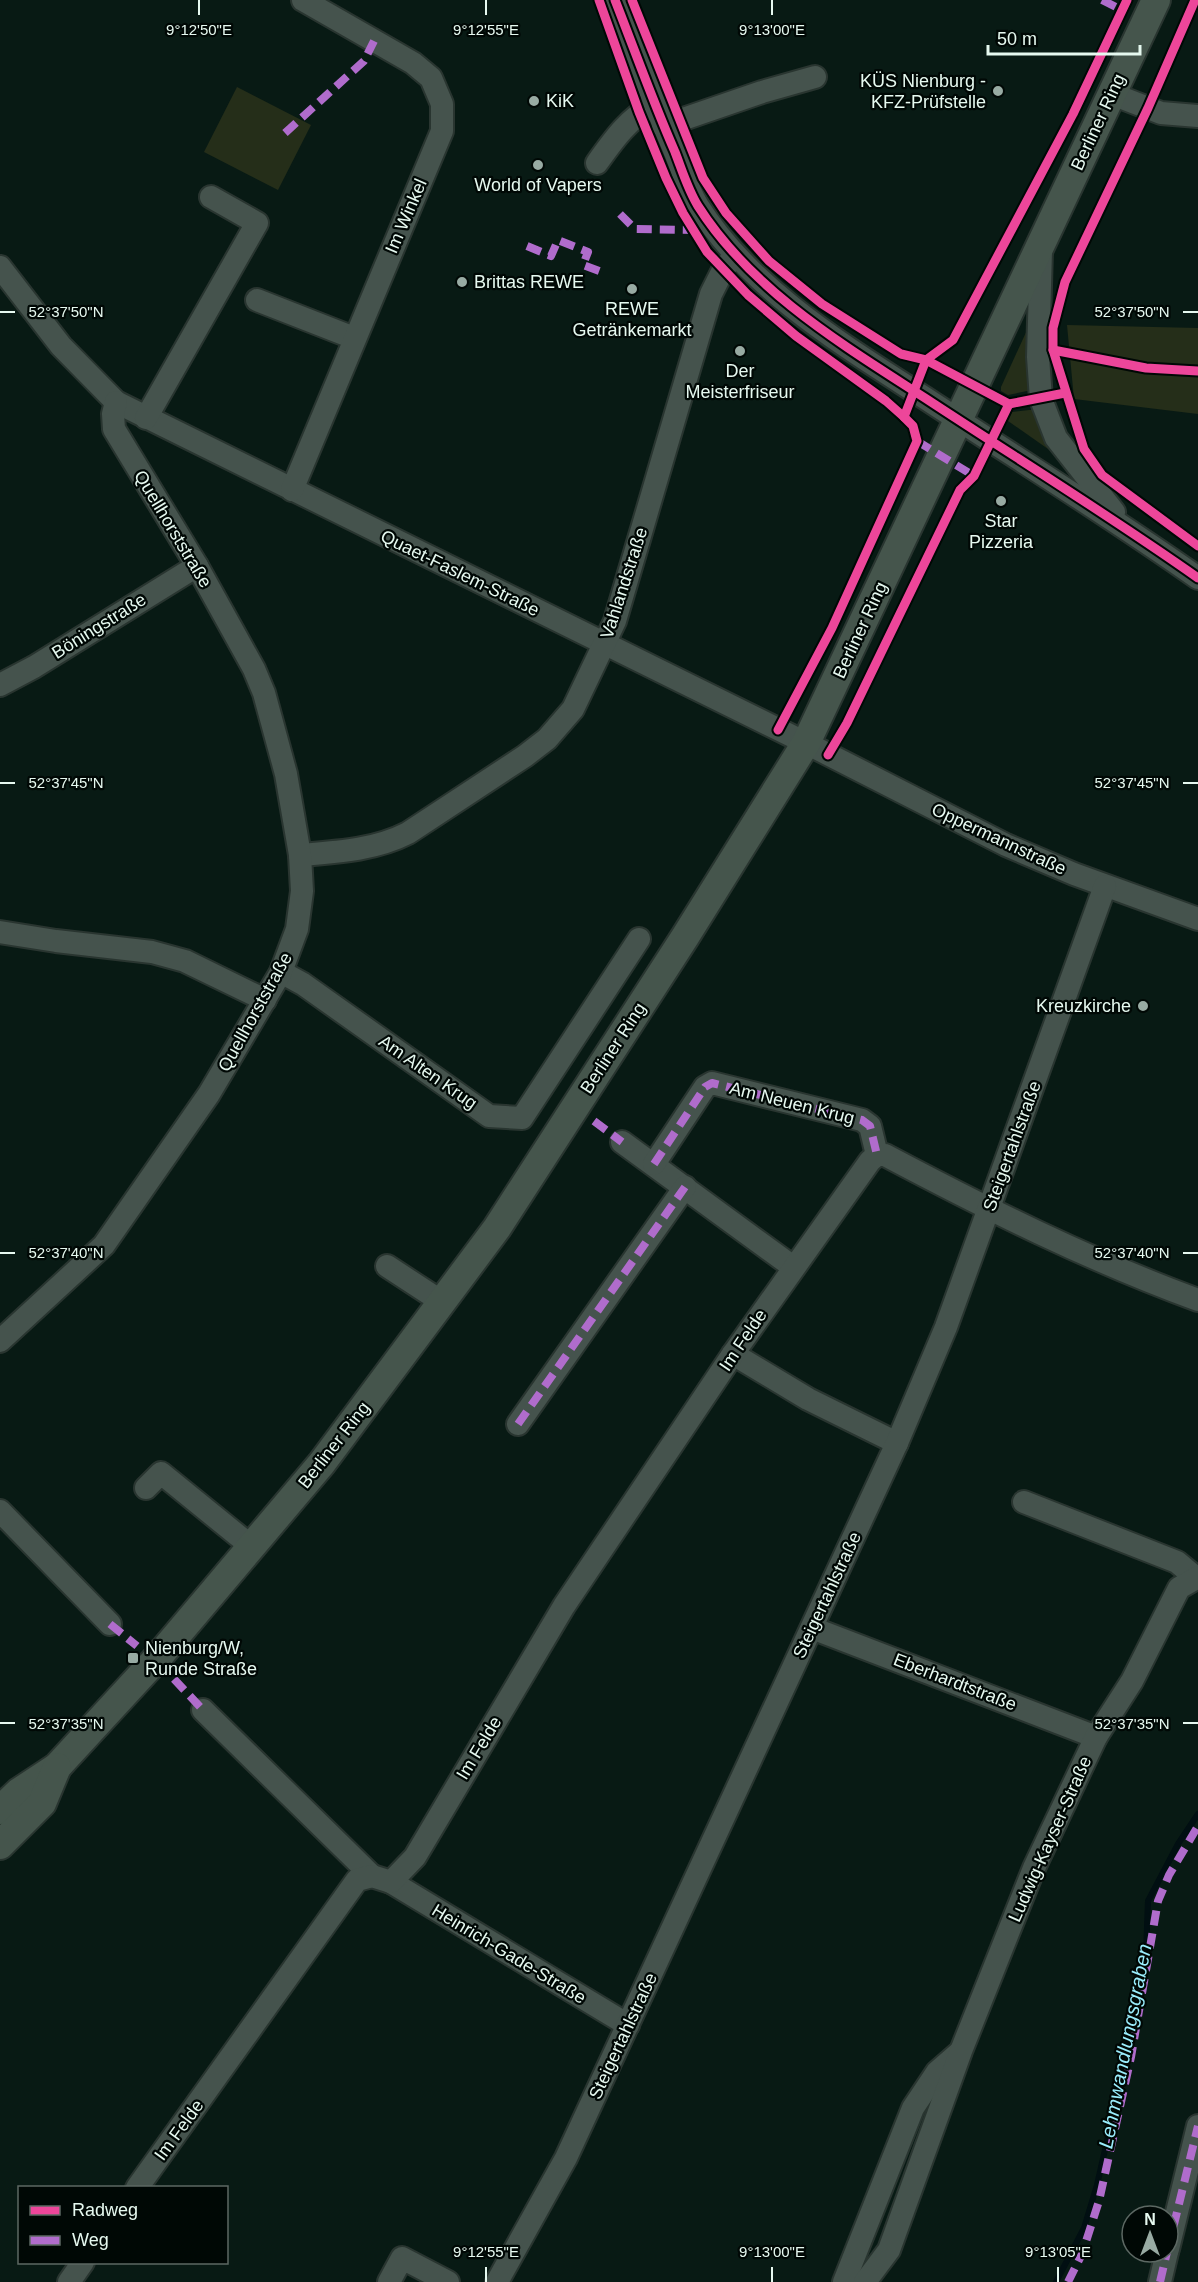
<svg xmlns="http://www.w3.org/2000/svg" width="1198" height="2282" font-family="Helvetica,sans-serif">
	<style>
		.green { fill: #252e19 }
		.lines { fill: none; stroke-linecap: round; stroke-linejoin: round }
		.stream { stroke: #010f12; stroke-width: 6 }
		.minor-casing { stroke: #293530; stroke-width: 26 }
		.major-casing { stroke: #293530; stroke-width: 32 }
		.minor { stroke: #45534d; stroke-width: 22 }
		.major { stroke: #45554c; stroke-width: 28 }
		.quiet { stroke: #b06ccc; stroke-width: 8; stroke-dasharray: 15 8; stroke-linecap: butt }
		.cycleway-casing { stroke: #000805; stroke-width: 13 }
		.cycleway { stroke: #ed469a; stroke-width: 9 }
		.ticks { fill: none; stroke: #e6f9f0; stroke-width: 2 }
		.poi-dot { fill: #98aba3; stroke: #000805; stroke-width: 2 }
		.labels { text-anchor: middle; stroke-width: 4.5; stroke-linejoin: round; paint-order: stroke }
		.poi-label { font-size: 18px; fill: #e6f9f0; stroke: #000805 }
		.street-label { font-size: 18px; fill: #e6f9f0; stroke: #000805 }
		.water-label { font-size: 20px; font-style: italic; fill: #9aeefd; stroke: #000805 }
		.ticks-label { font-size: 15px; text-anchor: middle; fill: #e6f9f0; stroke: #000805; stroke-width: 4.5; stroke-linejoin: round; paint-order: stroke }
	</style>
	<rect width="100%" height="100%" fill="#081a14"/>
	<g class="green">
		<path d="M237 87 311 125 278 190 204 152Z"/>
		<path d="M1067 325 1198 328V414L1074 399Z"/>
		<path d="M1028 328 1032 390 1008 395 1001 391V387Z"/>
		<path d="M1038 409 1058 456 1008 421 1012 412Z"/>
	</g>
	<g class="lines">
		<path class="stream" d="M1056 2282 1084 2228 1097 2185 1127 2053 1134 2003 1146 1954 1148 1901 1178 1844 1198 1814"/>
		<defs>
			<g id="minor">
				<path d="M615 0C635 51 653 102 675 152 682 170 688 190 698 206 752 291 843 345 925 398 1016 458 1109 515 1198 578"/>
				<path d="M1112 94 1161 113 1198 116"/>
				<path d="M663 126 762 92 815 77"/>
				<path d="M597 163C614 139 629 118 655 104"/>
				<path d="M1041 250 1038 357 1041 399 1056 438 1114 512"/>
				<path d="M0 267 61 346 116 402 806 743 1006 845 1074 874 1198 919"/>
				<path d="M257 300 354 338"/>
				<path d="M146 418 257 223 211 197"/>
				<path d="M292 490 442 131V104L431 78 413 63 303 0"/>
				<path d="M0 685 34 667 197 566"/>
				<path d="M300 855C337 852 375 850 408 833L525 756 547 739 573 709 615 621 711 294 723 270 734 256"/>
				<path d="M0 932 56 941 152 952 185 961 265 1000"/>
				<path d="M281 972 303 984 489 1116 522 1118 639 939"/>
				<path d="M622 1142 793 1267"/>
				<path d="M654 1164 705 1087 712 1083 862 1120 870 1126 877 1155"/>
				<path d="M387 1266 442 1302"/>
				<path d="M0 1341 104 1245 209 1094 281 972 297 929 302 891 300 855 286 774 264 693 254 669 197 566 114 429 113 414 116 402"/>
				<path d="M733 1354 808 1399 897 1443"/>
				<path d="M518 1424 685 1187"/>
				<path d="M146 1488 161 1473 252 1547"/>
				<path d="M1024 1502 1177 1562 1195 1577"/>
				<path d="M0 1511 110 1624"/>
				<path d="M812 1628 1096 1737"/>
				<path d="M203 1710 372 1876"/>
				<path d="M391 1882 628 2025"/>
				<path d="M137 2188 357 1880 372 1876 391 1882 415 1857 564 1606 733 1354 870 1161 877 1155H885C987 1209 1089 1260 1198 1300"/>
				<path d="M1168 2249 1198 2126"/>
				<path d="M69 2282 83 2262"/>
				<path d="M389 2282 402 2258 448 2282"/>
				<path d="M497 2282 566 2158 897 1443 946 1327 1105 886"/>
				<path d="M844 2282 913 2108 937 2072 960 2052"/>
				<path d="M865 2282 889 2250 961 2051 1034 1868 1096 1737 1132 1681 1179 1588 1198 1577"/>
				<path d="M1160 2282 1167 2252"/>
			</g>
			<g id="major">
				<path d="M0 1810 19 1792 57 1767 160 1655 322 1463 497 1228 685 937 806 743 1156 0"/>
				<path d="M0 1845 42 1803 57 1767"/>
			</g>
		</defs>
		<use href="#minor" class="minor-casing"/>
		<use href="#major" class="major-casing"/>
		<use href="#minor" class="minor"/>
		<use href="#major" class="major"/>
		<g class="quiet">
			<path d="M1102 0 1122 10"/>
			<path d="M285 133 364 61 374 41"/>
			<path d="M620 214 635 229 694 230"/>
			<path d="M527 246 551 256 558 240 588 252 583 265 602 272"/>
			<path d="M917 441 974 476"/>
			<path d="M594 1121 622 1142"/>
			<path d="M654 1164 705 1087 712 1083 862 1120 870 1126 877 1155"/>
			<path d="M518 1424 685 1187"/>
			<path d="M110 1624 137 1646"/>
			<path d="M174 1679 203 1710"/>
			<path d="M1168 2249 1198 2126"/>
			<path d="M1068 2282 1082 2254 1099 2201 1131 2057 1158 1901 1169 1875 1198 1826"/>
			<path d="M1160 2282 1167 2252"/>
		</g>
		<defs>
			<g id="cycleway">
				<path d="M599 0 639 112 666 178 683 213 707 252 748 295 796 336 886 401 904 417 913 426 917 441 832 628 778 730"/>
				<path d="M615 0C635 51 653 102 675 152 682 170 688 190 698 206 752 291 843 345 925 398 1016 458 1109 515 1198 578"/>
				<path d="M632 0 703 178 726 213 769 261 822 304 901 354 926 360 1009 404 1065 393"/>
				<path d="M1195 0 1148 108 1065 282 1053 328V350L1084 449 1102 475 1198 546"/>
				<path d="M1053 350 1146 368 1198 371"/>
				<path d="M904 417 926 360 953 340 1073 114 1127 0"/>
				<path d="M828 755 847 723 960 490 974 476 1009 404"/>
			</g>
		</defs>
		<use href="#cycleway" class="cycleway-casing"/>
		<use href="#cycleway" class="cycleway"/>
	</g>
	<path class="ticks" d="M199 0V15M486 0V15M772 0V15M0 312H15M1183 312H1198M0 783H15M1183 783H1198M0 1253H15M1183 1253H1198M0 1723H15M1183 1723H1198M486 2267V2282M772 2267V2282M1058 2267V2282"/>
	<g class="poi-dot">
		<circle cx="998" cy="91" r="6"/>
		<circle cx="534" cy="101" r="6"/>
		<circle cx="538" cy="165" r="6"/>
		<circle cx="462" cy="282" r="6"/>
		<circle cx="632" cy="289" r="6"/>
		<circle cx="740" cy="351" r="6"/>
		<circle cx="1001" cy="501" r="6"/>
		<circle cx="1143" cy="1006" r="6"/>
		<rect x="127" y="1652" width="12" height="12" rx="3"/>
	</g>
	<g class="labels">
		<g class="poi-label">
			<text x="986" y="87" text-anchor="end">KÜS Nienburg -<tspan x="986" dy="21">KFZ-Prüfstelle</tspan></text>
			<text x="546" y="107" text-anchor="start">KiK</text>
			<text x="538" y="191">World of Vapers</text>
			<text x="474" y="288" text-anchor="start">Brittas REWE</text>
			<text x="632" y="315">REWE<tspan x="632" dy="21">Getränkemarkt</tspan></text>
			<text x="740" y="377">Der<tspan x="740" dy="21">Meisterfriseur</tspan></text>
			<text x="1001" y="527">Star<tspan x="1001" dy="21">Pizzeria</tspan></text>
			<text x="1131" y="1012" text-anchor="end">Kreuzkirche</text>
			<text x="145" y="1654" text-anchor="start">Nienburg/W,<tspan x="145" dy="21">Runde Straße</tspan></text>
		</g>
		<g class="street-label">
			<text transform="translate(1098 122) rotate(-65)" y="6">Berliner Ring</text>
			<text transform="translate(406 216) rotate(-67)" y="6">Im Winkel</text>
			<text transform="translate(173 529) rotate(59)" y="6">Quellhorststraße</text>
			<text transform="translate(460 573) rotate(26)" y="6">Quaet-Faslem-Straße</text>
			<text transform="translate(624 583) rotate(-72)" y="6">Vahlandstraße</text>
			<text transform="translate(99 626) rotate(-32)" y="6">Böningstraße</text>
			<text transform="translate(860 630) rotate(-65)" y="6">Berliner Ring</text>
			<text transform="translate(999 839) rotate(25)" y="6">Oppermannstraße</text>
			<text transform="translate(255 1012) rotate(-61)" y="6">Quellhorststraße</text>
			<text transform="translate(613 1048) rotate(-57)" y="6">Berliner Ring</text>
			<text transform="translate(428 1072) rotate(35)" y="6">Am Alten Krug</text>
			<text transform="translate(792 1103) rotate(14)" y="6">Am Neuen Krug</text>
			<text transform="translate(1012 1146) rotate(-70)" y="6">Steigertahlstraße</text>
			<text transform="translate(743 1340) rotate(-56)" y="6">Im Felde</text>
			<text transform="translate(334 1445) rotate(-52)" y="6">Berliner Ring</text>
			<text transform="translate(827 1595) rotate(-65)" y="6">Steigertahlstraße</text>
			<text transform="translate(955 1682) rotate(21)" y="6">Eberhardtstraße</text>
			<text transform="translate(479 1748) rotate(-59)" y="6">Im Felde</text>
			<text transform="translate(1050 1839) rotate(-66)" y="6">Ludwig-Kayser-Straße</text>
			<text transform="translate(509 1954) rotate(31)" y="6">Heinrich-Gade-Straße</text>
			<text transform="translate(623 2036) rotate(-65)" y="6">Steigertahlstraße</text>
			<text transform="translate(179 2130) rotate(-54)" y="6">Im Felde</text>
		</g>
		<g class="water-label">
			<text transform="translate(1125 2046) rotate(-79)" y="7">Lehmwandlungsgraben</text>
		</g>
	</g>
	<g class="ticks-label">
		<text x="199" y="35">9°12'50"E</text>
		<text x="486" y="35">9°12'55"E</text>
		<text x="772" y="35">9°13'00"E</text>
		<text x="66" y="317">52°37'50"N</text>
		<text x="1132" y="317">52°37'50"N</text>
		<text x="66" y="788">52°37'45"N</text>
		<text x="1132" y="788">52°37'45"N</text>
		<text x="66" y="1258">52°37'40"N</text>
		<text x="1132" y="1258">52°37'40"N</text>
		<text x="66" y="1729">52°37'35"N</text>
		<text x="1132" y="1729">52°37'35"N</text>
		<text x="486" y="2257">9°12'55"E</text>
		<text x="772" y="2257">9°13'00"E</text>
		<text x="1058" y="2257">9°13'05"E</text>
	</g>
	<rect x="18" y="2186" width="210" height="78" fill="#000805" stroke="#5c6863" stroke-width="1.5"/>
	<rect x="30" y="2206" width="30" height="9" fill="#ed469a" stroke="#5c6863" stroke-width="1.5"/>
	<text x="72" y="2216" font-size="18" fill="#e6f9f0">Radweg</text>
	<rect x="30" y="2236" width="30" height="9" fill="#b06ccc" stroke="#5c6863" stroke-width="1.5"/>
	<text x="72" y="2246" font-size="18" fill="#e6f9f0">Weg</text>
	<g transform="translate(1150 2234)"><circle r="28" fill="#000805" stroke="#5c6863" stroke-width="1.5"/>
	<path d="M0-4.5L10 22L0 15L-10 22Z" fill="#98aba3"/>
	<text y="-9" font-size="16" font-weight="bold" text-anchor="middle" fill="#e6f9f0">N</text>
	</g>
	<path d="M988 45v9h152v-9" fill="none" stroke="#e6f9f0" stroke-width="3"/>
	<text x="997" y="45" font-size="18" fill="#e6f9f0" stroke="#000805" stroke-width="4.5" paint-order="stroke">50 m</text>
</svg>
